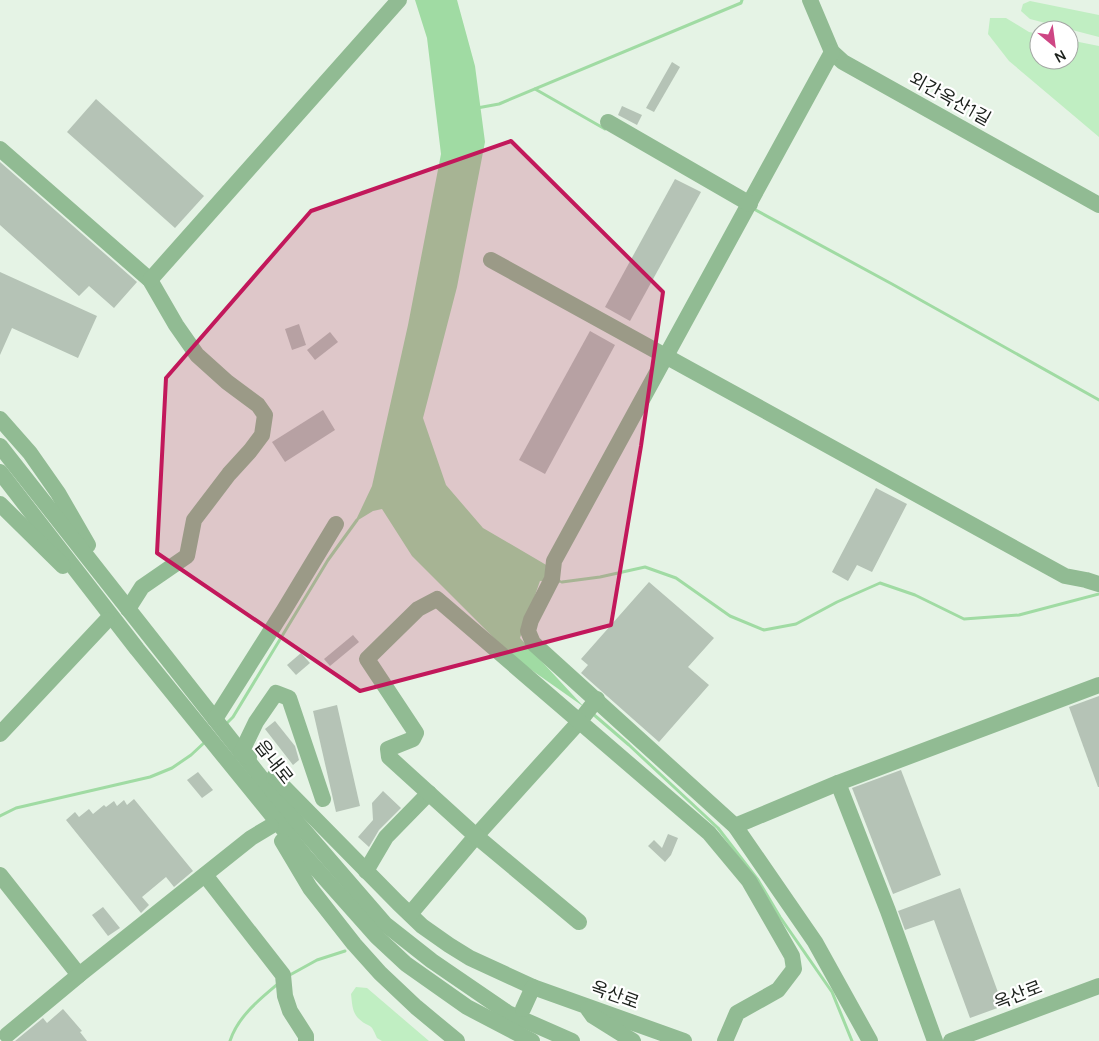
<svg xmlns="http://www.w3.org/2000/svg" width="1099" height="1041" font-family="Manrope,'Noto Sans KR',sans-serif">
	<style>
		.green { fill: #c0eec2 }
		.water { fill: #a0dba3 }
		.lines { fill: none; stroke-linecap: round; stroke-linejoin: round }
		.stream { stroke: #a0dba3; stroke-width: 3 }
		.building { fill: #b5c3b6 }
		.minor { stroke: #91bb93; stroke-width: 16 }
		.marked { fill: #c2185b; fill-opacity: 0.2; stroke: #c2185b; stroke-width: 4; stroke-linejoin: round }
		.labels { text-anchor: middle; stroke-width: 4.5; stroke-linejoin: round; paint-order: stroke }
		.street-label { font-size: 18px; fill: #1c211c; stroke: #fff }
	</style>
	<rect width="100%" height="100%" fill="#e5f3e5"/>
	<g class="green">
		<path d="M1030 1 1099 15V37L1030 19 1021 11 1023 4Z"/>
		<path d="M990 18H1006L1029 32 1039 34V60H1069V40L1099 46V137L1009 61 988 34Z"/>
		<path d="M356 987 367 988 429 1041H382L377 1038C370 1020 369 1029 358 1018 352 1012 352 1002 351 994Z"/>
	</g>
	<path class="water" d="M415 0H457L475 66 485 142 457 287 423 418 446 485 483 528 548 566 563 583 540 581 520 638 584 707 513 657 412 556 382 509 373 511 355 522 372 486 408 325 441 154 427 38Z"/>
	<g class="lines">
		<g class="stream">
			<path d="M535 89 605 129"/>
			<path d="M477 108 499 104 741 3 742 0"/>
			<path d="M752 208 892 284 1099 400"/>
			<path d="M562 582 600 577 645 567 676 578 730 616 764 630 796 624 837 602 880 583 915 595 964 619 1019 615 1099 594"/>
			<path d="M593 714 629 745 718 828 758 880 780 917 832 992 852 1041"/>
			<path d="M225 725 233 717 328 560 357 520"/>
			<path d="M0 816 16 808 150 777 172 768 191 755 205 742"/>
			<path d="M288 976 317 960 345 951"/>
			<path d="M230 1041C238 1016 260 999 279 983"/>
		</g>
	</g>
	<g class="building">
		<path d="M672 62 680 67 654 112 646 108Z"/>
		<path d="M96 99 204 196 175 228 67 132Z"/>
		<path d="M622 106 642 115 637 125 618 115Z"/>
		<path d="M0 162 137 282 114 308 89 286 79 296 0 225Z"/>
		<path d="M675 179 701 192 630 321 605 307Z"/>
		<path d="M0 272 97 316 78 358 12 328 0 355Z"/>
		<path d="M299 324 306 345 292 350 285 329Z"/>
		<path d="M590 331 615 345 545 474 519 460Z"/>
		<path d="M330 332 338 342 315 360 307 350Z"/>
		<path d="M323 410 335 430 285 462 272 442Z"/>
		<path d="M876 488 907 504 872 572 857 565 848 581 832 572Z"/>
		<path d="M649 582 714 638 688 667 709 685 659 742 581 673 588 665 581 659Z"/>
		<path d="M353 635 359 642 330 666 324 659Z"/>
		<path d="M301 653 310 663 296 675 287 665Z"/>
		<path d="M1099 696V787H1098L1069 707Z"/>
		<path d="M337 705 360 806 336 812 313 711Z"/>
		<path d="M275 721 295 746 299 760 293 765 265 729Z"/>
		<path d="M901 770 941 875 893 894 852 788Z"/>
		<path d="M198 772 213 790 202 798 187 780Z"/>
		<path d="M383 791 401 808 379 830 369 847 358 837 373 820 372 803Z"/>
		<path d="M134 799 193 871 174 887 166 877 142 897 149 905 141 913 66 820 75 812 79 817 89 809 93 814 104 805 106 807 114 801 117 806 124 800 127 805Z"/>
		<path d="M668 834 678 838 671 855 665 862 648 846 654 840 662 848Z"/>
		<path d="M960 888 1003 1006 970 1018 934 920 905 930 898 911Z"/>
		<path d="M103 907 120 928 108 936 92 915Z"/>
		<path d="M63 1009 82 1031 80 1032 87 1041H15L43 1018 47 1023Z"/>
	</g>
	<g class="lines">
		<g class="minor">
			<path d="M810 0 832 52 843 62 1099 205"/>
			<path d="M832 52 554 561 552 579 531 620 528 631 533 643 735 826 815 942 870 1041"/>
			<path d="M608 122 750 204"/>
			<path d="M0 149 150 280 176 325 197 355 227 382 258 405 265 415 262 435 250 451 229 474 194 520 187 556 142 587 128 609"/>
			<path d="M491 260C682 366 874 469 1065 576L1086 580 1099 584"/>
			<path d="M150 280 399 0"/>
			<path d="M0 419 30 453 58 493 88 545"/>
			<path d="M0 446 288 812 385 924 432 961 508 1013 572 1041"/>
			<path d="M0 472 137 649 305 856 377 937 406 964 467 1007 532 1041"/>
			<path d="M0 504 63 566"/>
			<path d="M215 719 284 610 336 524"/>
			<path d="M0 734 107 620"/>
			<path d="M249 757 241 753 256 722 276 693 289 698 323 799"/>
			<path d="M274 777 398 903 422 926 449 945 470 958 533 987 684 1041"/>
			<path d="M838 783 888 911 935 1041"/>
			<path d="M735 826 838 783 1099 685"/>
			<path d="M282 841 310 888 354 944 380 973 416 1007 457 1041"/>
			<path d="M366 871 386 837 429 793"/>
			<path d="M0 875 79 975"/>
			<path d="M205 875 283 975 285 996 290 1011 306 1036V1041"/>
			<path d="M410 914 476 836 579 722 597 699"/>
			<path d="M579 922 476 836 389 757 388 749 413 739 416 733 367 659 418 609 437 599 709 833 749 881 792 956 794 969 778 990 737 1013 725 1041"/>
			<path d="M523 1009 533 987"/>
			<path d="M588 1009 593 1016 633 1041"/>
			<path d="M7 1035 79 975 251 838 271 826"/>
			<path d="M951 1041 1099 986"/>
		</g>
	</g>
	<path class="marked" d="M511 141 663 292 641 446 611 625 360 691 157 553 166 378 311 211Z"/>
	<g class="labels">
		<g class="street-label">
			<text transform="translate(950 99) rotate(29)" y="6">외간옥산1길</text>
			<text transform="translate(274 762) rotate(52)" y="6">읍내로</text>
			<text transform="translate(615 995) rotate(20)" y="6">옥산로</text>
			<text transform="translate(1018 995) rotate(-21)" y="6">옥산로</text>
		</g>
	</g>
	<g transform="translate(1054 45) rotate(151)"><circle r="24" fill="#ffffff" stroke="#a4a6a4"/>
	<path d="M0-4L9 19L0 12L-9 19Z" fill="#ce4684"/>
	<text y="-8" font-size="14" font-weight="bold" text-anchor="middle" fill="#1c211c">N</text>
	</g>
</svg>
